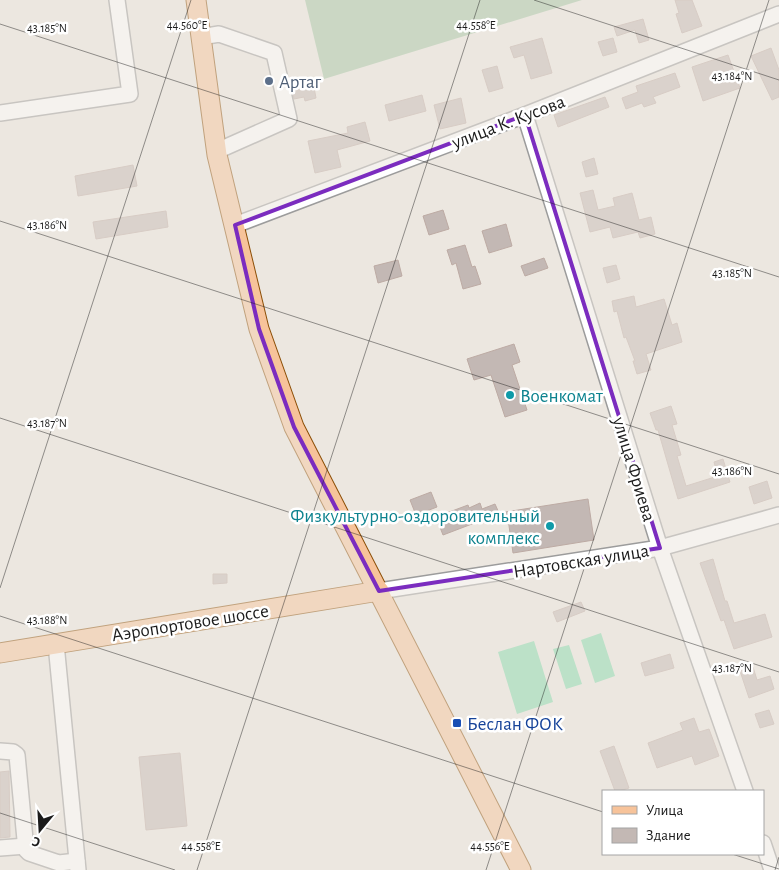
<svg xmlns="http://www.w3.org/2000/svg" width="779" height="870" font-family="'Alegreya Sans',sans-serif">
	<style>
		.cemetery { fill: #a2c4a3 }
		.pitch { fill: #80d9ab }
		.building { fill: #c3b8b4; stroke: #bdaba4 }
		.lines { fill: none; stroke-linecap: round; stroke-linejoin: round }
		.minor-casing { stroke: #9c9c9c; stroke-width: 18 }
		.major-casing { stroke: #8b4e06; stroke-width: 21 }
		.minor { stroke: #fff; stroke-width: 15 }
		.major { stroke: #f7c39a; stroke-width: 19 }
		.marked { fill: none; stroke: #7b2cbf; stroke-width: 4; stroke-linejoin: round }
		.ticks { fill: none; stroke: #1b1b1b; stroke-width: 1; stroke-opacity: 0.45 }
		.service-dot { fill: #5c6f8a; stroke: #fff; stroke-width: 2 }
		.culture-dot { fill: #0f9aa8; stroke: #fff; stroke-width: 2 }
		.transit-dot { fill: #1a4fb4; stroke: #fff; stroke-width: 2 }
		.labels { text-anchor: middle; stroke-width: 5; stroke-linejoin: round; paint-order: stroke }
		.service-label { font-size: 19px; fill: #4e5e75; stroke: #fff; text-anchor: start }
		.street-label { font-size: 19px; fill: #1b1b1b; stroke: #fff }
		.culture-label { font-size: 19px; fill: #0d838f; stroke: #fff; text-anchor: start }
		.transit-label { font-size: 19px; fill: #164399; stroke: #fff; text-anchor: start }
		.ticks-label { font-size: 12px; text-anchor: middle; fill: #1b1b1b; stroke: #fff; stroke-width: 5; stroke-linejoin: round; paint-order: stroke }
	</style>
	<rect width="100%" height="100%" fill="#ece7e0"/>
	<path class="cemetery" d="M305 0H582L324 79Z"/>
	<g class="pitch">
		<path d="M601 633 615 676 595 683 581 640Z"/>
		<path d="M534 641 553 702 517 714 498 652Z"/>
		<path d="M569 645 582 684 566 689 553 649Z"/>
	</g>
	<g class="building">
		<path d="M675 0H692L702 26 682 33 676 14 679 13Z"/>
		<path d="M643 19 649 40 639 43 635 30 617 36 614 27Z"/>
		<path d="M542 38 552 73 531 79 524 55 514 58 510 47Z"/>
		<path d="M613 38 617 52 603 56 598 42Z"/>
		<path d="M771 48 779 70V97L772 100 751 56Z"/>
		<path d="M728 55 740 88 703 101 692 67Z"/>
		<path d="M497 66 503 88 489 92 482 70Z"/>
		<path d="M675 73 680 87 653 97 656 103 644 107 642 103 626 109 622 98 638 92 636 86Z"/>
		<path d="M313 82 316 98 305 101 304 97 294 99 292 88Z"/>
		<path d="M422 95 426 111 389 121 385 105Z"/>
		<path d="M605 97 609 107 558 127 554 115Z"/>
		<path d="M461 98 466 123 440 129 434 105Z"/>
		<path d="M365 122 370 141 337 150 341 167 315 173 308 141 348 133 347 127Z"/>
		<path d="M594 158 598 174 586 177 582 162Z"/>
		<path d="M133 165 137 186 78 196 75 176Z"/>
		<path d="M593 190 598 210 615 206 613 198 632 193 639 220 651 217 655 234 640 238 638 232 613 238 610 227 590 232 580 193Z"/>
		<path d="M443 210 449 229 429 235 423 216Z"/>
		<path d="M166 211 168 227 96 239 93 222Z"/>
		<path d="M506 224 512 246 489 253 482 231Z"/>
		<path d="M465 245 472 267 475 266 481 284 463 289 456 263 452 265 447 250Z"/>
		<path d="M544 258 548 268 525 276 521 266Z"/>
		<path d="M398 260 402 276 378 283 374 266Z"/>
		<path d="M616 265 620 279 607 283 603 268Z"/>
		<path d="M634 296 636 307 664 299 672 325 677 323 682 342 646 354 651 370 637 374 633 361H635L626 337 624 338 617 311 614 312 612 301Z"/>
		<path d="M514 344 520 362 512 365 527 410 505 417 491 375 474 380 467 359Z"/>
		<path d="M671 406 677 424 672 425 681 455 677 456 686 486 718 476 714 462 723 459 730 482 678 499 658 430H656L650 413Z"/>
		<path d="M767 481 772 498 754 504 749 487Z"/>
		<path d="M431 492 437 507 416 515 410 500Z"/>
		<path d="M588 499 594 540 513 553 508 519 496 523 493 516 443 535 436 517 468 505 469 508 480 503 482 509 495 504 499 513Z"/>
		<path d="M713 559 725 601H727L734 623 765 614 772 637 734 649 724 620 721 621 700 563Z"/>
		<path d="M213 574H227V583L213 584Z"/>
		<path d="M581 602 585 611 557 622 553 612Z"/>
		<path d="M670 654 674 668 645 676 641 663Z"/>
		<path d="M753 667 757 680 770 676 774 689 749 698 740 671Z"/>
		<path d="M769 710 774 724 760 728 755 714Z"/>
		<path d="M694 718 699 732 709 729 719 756 695 765 692 756 657 768 648 743 683 730 680 723Z"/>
		<path d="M614 746 629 788 619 791H615L600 751Z"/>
		<path d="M180 753 187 826 146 830 139 757Z"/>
		<path d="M9 771 10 837 0 838V772Z"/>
	</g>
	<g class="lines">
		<defs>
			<g id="minor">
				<path d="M201 37 219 34 274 53 289 119 217 151"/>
				<path d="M0 113 130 94 117 0"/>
				<path d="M525 115 660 548 745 791"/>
				<path d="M235 225 525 115 779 14"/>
				<path d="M379 591 660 548 779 515"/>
				<path d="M56 644 78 870"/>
				<path d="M0 751 13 752 17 755 26 850 29 853 59 863 77 861"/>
				<path d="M763 843 772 870"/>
				<path d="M0 848 26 846"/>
			</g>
			<g id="major">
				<path d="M196 0 217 155 259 329 294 427 521 870"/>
				<path d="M0 653 379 591"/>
			</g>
		</defs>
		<use href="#minor" class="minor-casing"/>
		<use href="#major" class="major-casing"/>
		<use href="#minor" class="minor"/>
		<use href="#major" class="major"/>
	</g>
	<path d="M0 0H779V870H0ZM525 115 660 548 379 591 294 427 259 329 235 225Z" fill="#ece7e0" fill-opacity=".55" fill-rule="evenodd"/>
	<path class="marked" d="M525 115 660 548 379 591 294 427 259 329 235 225Z"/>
	<path class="ticks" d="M534 0 779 80M0 24 779 277M0 221 779 474M0 418 779 672M0 588 191 0M0 616 603 812M0 813 175 870M732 854 779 869M197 870 480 0M486 870 769 0M775 870 779 857"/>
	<circle class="service-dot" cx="269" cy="81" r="5"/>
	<g class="culture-dot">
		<circle cx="510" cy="395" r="5"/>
		<circle cx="550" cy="526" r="5"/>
	</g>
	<rect class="transit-dot" x="452" y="718" width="10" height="10" rx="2.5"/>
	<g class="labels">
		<g class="service-label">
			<text x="279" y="88">Артаг</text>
		</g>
		<g class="street-label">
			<text transform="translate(508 121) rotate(-21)" y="7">улица К. Кусова</text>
			<text transform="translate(635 469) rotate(73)" y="7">улица Фриева</text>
			<text transform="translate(581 560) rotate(-9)" y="7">Нартовская улица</text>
			<text transform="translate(190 622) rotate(-9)" y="7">Аэропортовое шоссе</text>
		</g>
		<g class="culture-label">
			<text x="520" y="402">Военкомат</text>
			<text x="540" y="522" text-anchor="end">Физкультурно-оздоровительный<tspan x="540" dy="22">комплекс</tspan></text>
		</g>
		<g class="transit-label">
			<text x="467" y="730">Беслан ФОК</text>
		</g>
	</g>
	<g class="ticks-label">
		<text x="187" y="29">44.560°E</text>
		<text x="476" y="29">44.558°E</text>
		<text x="47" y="32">43.185°N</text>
		<text x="732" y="80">43.184°N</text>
		<text x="47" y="229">43.186°N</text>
		<text x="732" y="277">43.185°N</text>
		<text x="47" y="427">43.187°N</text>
		<text x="732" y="475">43.186°N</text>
		<text x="47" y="624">43.188°N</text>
		<text x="732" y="672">43.187°N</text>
		<text x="201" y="850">44.558°E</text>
		<text x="490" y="850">44.556°E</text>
	</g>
	<rect x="602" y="790" width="162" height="65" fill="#ffffff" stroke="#a4a4a4"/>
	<rect x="612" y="806" width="25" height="8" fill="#f7c39a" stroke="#a4a4a4"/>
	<text x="646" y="815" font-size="15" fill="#1b1b1b">Улица</text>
	<rect x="612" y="828" width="25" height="15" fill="#c3b8b4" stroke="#a4a4a4"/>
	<text x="646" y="840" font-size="15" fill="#1b1b1b">Здание</text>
	<g transform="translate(40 830) rotate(198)" stroke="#ffffff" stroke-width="4" paint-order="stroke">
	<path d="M0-4L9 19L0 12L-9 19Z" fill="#1b1b1b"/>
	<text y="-8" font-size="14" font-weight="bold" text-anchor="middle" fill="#1b1b1b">С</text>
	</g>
</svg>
